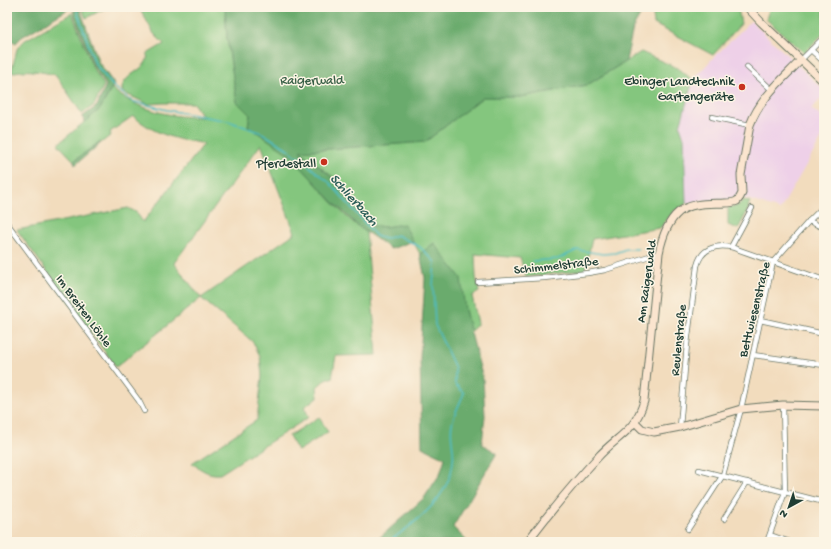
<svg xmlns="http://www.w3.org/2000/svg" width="831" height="549" font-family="'Gochi Hand',sans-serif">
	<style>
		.built { fill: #eed0e8 }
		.green { fill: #84c67e; stroke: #528259; fill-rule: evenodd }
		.forest { fill: #6bab6d; stroke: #457450 }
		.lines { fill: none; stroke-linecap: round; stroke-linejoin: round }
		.stream { stroke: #4ebdc3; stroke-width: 1.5 }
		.street-casing { stroke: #697564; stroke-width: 6 }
		.secondary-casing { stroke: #697564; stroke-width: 9 }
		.street { stroke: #fff; stroke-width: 4.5 }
		.secondary { stroke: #fbe5cf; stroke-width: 7 }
		.poi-dot { fill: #c8321e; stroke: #fcf5e5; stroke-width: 1.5 }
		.labels { text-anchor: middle; stroke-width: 3; stroke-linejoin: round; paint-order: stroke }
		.park-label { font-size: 13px; fill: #385f46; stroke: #fcf5e5 }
		.poi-label { font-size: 13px; fill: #1f3d34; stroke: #fcf5e5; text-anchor: end }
		.street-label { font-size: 13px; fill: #1f3d34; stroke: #fcf5e5 }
		.water-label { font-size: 14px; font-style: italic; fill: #2b5d58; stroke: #fcf5e5 }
	</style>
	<rect width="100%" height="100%" fill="#fcf5e5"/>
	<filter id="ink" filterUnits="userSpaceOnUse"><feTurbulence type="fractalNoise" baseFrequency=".025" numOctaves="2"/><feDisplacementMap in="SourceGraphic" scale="8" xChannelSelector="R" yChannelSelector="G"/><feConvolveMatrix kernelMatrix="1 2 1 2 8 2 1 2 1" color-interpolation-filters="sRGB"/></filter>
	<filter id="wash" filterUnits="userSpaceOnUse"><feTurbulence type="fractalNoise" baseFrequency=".012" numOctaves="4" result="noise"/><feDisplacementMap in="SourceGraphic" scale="16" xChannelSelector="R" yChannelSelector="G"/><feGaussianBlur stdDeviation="0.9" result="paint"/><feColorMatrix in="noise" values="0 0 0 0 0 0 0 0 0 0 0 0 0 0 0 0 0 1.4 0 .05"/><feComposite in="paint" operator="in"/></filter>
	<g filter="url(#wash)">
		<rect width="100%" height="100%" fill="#f2dcbd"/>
		<path class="built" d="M751 21 824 90V96L811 109 819 114 824 120V134L780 210 738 196 732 200 702 201 686 204 684 138 680 126 693 80 712 59Z"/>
		<g class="green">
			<path d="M81 7H108L86 18Z"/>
			<path d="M139 7H225L227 38 237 102 250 115 248 126C262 135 280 145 291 156 316 181 336 212 366 232L377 355 336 356 332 378H327L317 387 318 397 304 407 309 417 220 474C208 475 202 470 192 463L257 420 262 376 260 356 253 342 201 298 116 367 17 230 128 208 136 212 143 222 204 144C197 142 189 141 182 140 162 135 149 129 133 116L110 132 111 135 101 143 99 142 74 161 58 144 100 109 112 88C125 102 153 112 172 115 182 117 193 117 203 117L193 103H163L148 104 126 94 122 91C121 73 151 70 147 54L164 44 154 34ZM261 144 295 233 201 298 174 263Z"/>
			<path d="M652 7H735L739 13 741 24 713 55 654 24Z"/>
			<path d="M770 7H824V33L804 53 766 19Z"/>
			<path d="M72 13 93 68 104 85 94 105 82 114 56 75C41 72 27 68 11 73L17 49 22 42Z"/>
			<path d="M641 52 677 68 693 80 680 126 684 138 686 204 674 211 660 228 592 239 585 270 526 277 520 258 475 254 476 277 479 292 472 296 478 323 470 332 465 310 433 244 420 254 404 225 384 227 371 225 343 185 300 151 425 142 483 97H520L587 85Z"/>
			<path d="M744 200 750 202 748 206 749 208 738 229 728 225V207L737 206Z"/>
			<path d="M319 417 328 432 298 451 289 436Z"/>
		</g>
		<g class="forest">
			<path d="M7 7H72L22 37 16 43 7 39Z"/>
			<path d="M225 7H640L641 14 633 28 626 61 587 85 520 97H483L425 142 300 151 343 186 371 225 384 227 404 224 413 241 391 249 359 227 331 200 290 155 248 126 250 115 237 102 227 38Z"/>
			<path d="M80 9 99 63 114 84 100 109 85 122 82 117 97 106 106 85 94 67 73 11Z"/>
			<path d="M100 142 101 143 75 165 74 161Z"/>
			<path d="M434 243 461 278 465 310 483 379 485 416 482 444 497 453 453 527 468 542H377V540L424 498 440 474 445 458 422 447 420 358 425 278 420 254Z"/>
		</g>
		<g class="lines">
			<g class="stream">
				<path d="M77 11 95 64 113 86 132 101 167 110 228 121 262 133 288 149 330 183 376 236 385 239 397 235 420 247 435 262 433 285 435 325 455 368V384L464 393C460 403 454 414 452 424 449 436 455 449 453 461 450 498 415 523 388 542"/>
				<path d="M533 261 558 259 577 250 603 254 615 253 626 249H638"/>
			</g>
		</g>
	</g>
	<g filter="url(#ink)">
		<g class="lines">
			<defs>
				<g id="street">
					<path d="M811 50 824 62"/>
					<path d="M801 60 824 37"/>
					<path d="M747 67 772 90"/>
					<path d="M712 117 750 125"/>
					<path d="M809 221 824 228"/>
					<path d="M7 223 139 401 144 411"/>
					<path d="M731 247 752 208"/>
					<path d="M478 282 544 278 588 273 605 270 659 253"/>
					<path d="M760 320 824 334"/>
					<path d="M753 355 824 365"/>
					<path d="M680 427 687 344 697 266C701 249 715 244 731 247L824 280"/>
					<path d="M699 470 824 502"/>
					<path d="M724 519 747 482"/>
					<path d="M688 529 723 475 741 409 773 262 809 221 824 206"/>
					<path d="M770 535 790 542"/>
					<path d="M767 542 785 492 783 405"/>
				</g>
				<g id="secondary">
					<path d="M747 7 761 22 824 82"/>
					<path d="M635 422 642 429 654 432 680 427 741 409 783 405 824 406"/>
					<path d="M527 542C550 512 573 484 598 457 618 435 635 432 644 401L659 253C662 238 667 222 679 212 692 202 710 204 725 203 728 203 733 203 737 201 739 199 741 196 742 193L741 175 750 125C760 98 782 80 801 60"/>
				</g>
			</defs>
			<use href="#street" class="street-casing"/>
			<use href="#secondary" class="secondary-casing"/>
			<use href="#street" class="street"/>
			<use href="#secondary" class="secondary"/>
		</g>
	</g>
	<g class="poi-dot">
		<circle cx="742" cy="87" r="4"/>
		<circle cx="324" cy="162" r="4"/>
	</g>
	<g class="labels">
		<g class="park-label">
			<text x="312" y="84">Raigerwald</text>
		</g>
		<g class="poi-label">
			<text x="734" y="85">Ebinger Landtechnik<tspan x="734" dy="15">Gartengeräte</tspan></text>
			<text x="316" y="167">Pferdestall</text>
		</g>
		<g class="street-label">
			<text transform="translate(556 264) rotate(-6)" y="5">Schimmelstraße</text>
			<text transform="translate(645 281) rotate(-82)" y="5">Am Raigerwald</text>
			<text transform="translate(753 309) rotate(-76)" y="5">Bettwiesenstraße</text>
			<text transform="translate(85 310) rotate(54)" y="5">Im Breiten Löhle</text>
			<text transform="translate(677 340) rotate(-84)" y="5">Reulenstraße</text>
		</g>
		<g class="water-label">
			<text transform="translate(355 199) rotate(48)" y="5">Schlierbach</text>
		</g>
	</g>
	<rect width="831" height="549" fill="none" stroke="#fcf5e5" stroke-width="24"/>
	<g transform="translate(789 507) rotate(220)" stroke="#fcf5e5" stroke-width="3" paint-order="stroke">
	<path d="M0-3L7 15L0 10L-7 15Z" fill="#1f3d34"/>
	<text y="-6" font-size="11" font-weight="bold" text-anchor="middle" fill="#1f3d34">N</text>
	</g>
</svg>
